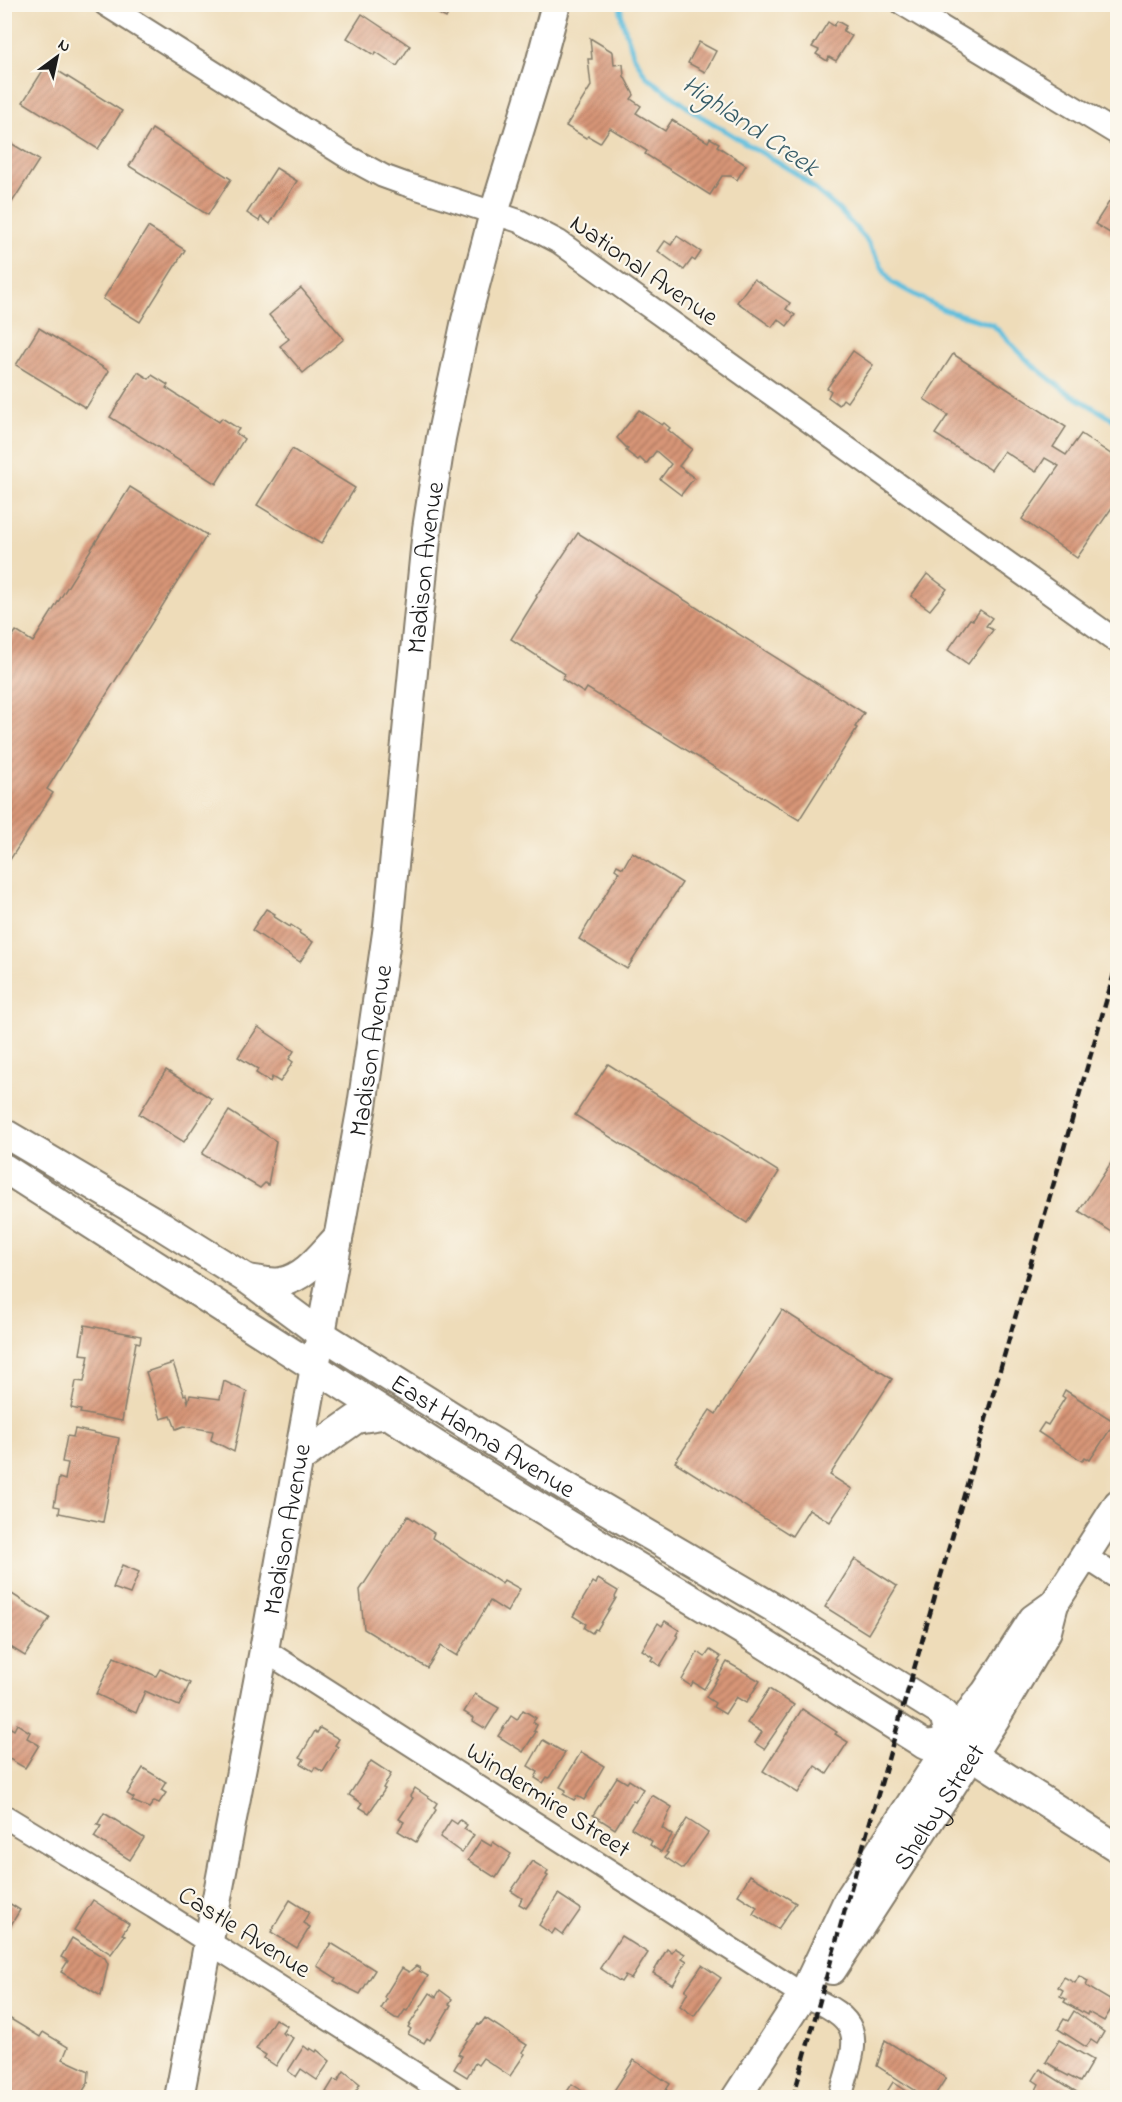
<svg xmlns="http://www.w3.org/2000/svg" width="1122" height="2102" font-family="'Indie Flower',sans-serif">
	<style>
		.lines { fill: none; stroke-linecap: round; stroke-linejoin: round }
		.stream { stroke: #5fbedd; stroke-width: 5 }
		.building { fill: url(#building-hatch) }
		.minor-casing { stroke: #857c6a; stroke-width: 26 }
		.major-casing { stroke: #857c6a; stroke-width: 32 }
		.minor { stroke: #fff; stroke-width: 22 }
		.major { stroke: #fff; stroke-width: 28 }
		.rail { stroke: #1c1c1c; stroke-width: 4.5; stroke-dasharray: 9 4.5; stroke-linecap: butt }
		.labels { text-anchor: middle; stroke-width: 4.5; stroke-linejoin: round; paint-order: stroke }
		.street-label { font-size: 26px; fill: #1c1c1c; stroke: #fbf7ec }
		.water-label { font-size: 27px; font-style: italic; fill: #375d69; stroke: #fbf7ec }
	</style>
	<defs>
		<pattern id="building-hatch" width="6" height="6" patternUnits="userSpaceOnUse" patternTransform="scale(1.5)"><rect width="6" height="6" fill="#d79577"/><path d="M-1 1l2-2M0 6l6-6M5 7l2-2" fill="none" stroke="#ae7961"/></pattern>
	</defs>
	<rect width="100%" height="100%" fill="#fbf7ec"/>
	<filter id="ink" filterUnits="userSpaceOnUse"><feTurbulence type="fractalNoise" baseFrequency=".0167" numOctaves="2"/><feDisplacementMap in="SourceGraphic" scale="12" xChannelSelector="R" yChannelSelector="G"/><feConvolveMatrix kernelMatrix="1 2 1 2 8 2 1 2 1" color-interpolation-filters="sRGB"/></filter>
	<filter id="wash" filterUnits="userSpaceOnUse"><feTurbulence type="fractalNoise" baseFrequency=".008" numOctaves="4" result="noise"/><feDisplacementMap in="SourceGraphic" scale="24" xChannelSelector="R" yChannelSelector="G"/><feGaussianBlur stdDeviation="1.35" result="paint"/><feColorMatrix in="noise" values="0 0 0 0 0 0 0 0 0 0 0 0 0 0 0 0 0 1.4 0 .05"/><feComposite in="paint" operator="in"/></filter>
	<g filter="url(#wash)">
		<rect width="100%" height="100%" fill="#eedcb9"/>
		<g class="lines">
			<path class="stream" d="M620 4 622 20 634 56 646 76 694 112 797 174 838 209 865 238 891 282 942 309 993 325 1030 363 1065 391 1118 422"/>
		</g>
		<g id="blocks">
			<g class="building">
				<path d="M428 4H453L446 18 426 7Z"/>
				<path d="M362 14 410 46 397 66 376 52 374 55 347 38Z"/>
				<path d="M837 21 846 26 843 31 852 36 836 61 829 57 827 61 816 54 819 50 812 47 828 22 834 26Z"/>
				<path d="M590 38 613 52 614 65 623 64 624 76 634 95 631 99 641 106 636 113 665 131 672 120 708 142 710 138 719 143 717 146 746 165 737 180 731 176H722L710 195 645 154 647 151 610 128 600 143 588 136 586 138 566 126 591 86 588 59H592Z"/>
				<path d="M699 42 716 51 705 72 688 63Z"/>
				<path d="M47 64 122 111 98 149 23 102Z"/>
				<path d="M152 129 231 179 208 215 129 166Z"/>
				<path d="M4 139 39 160 4 215Z"/>
				<path d="M276 168 297 181 270 224 261 217 259 221 247 213Z"/>
				<path d="M1118 188V238L1095 224Z"/>
				<path d="M148 227 185 250 140 322 103 299Z"/>
				<path d="M677 236 701 252 695 261 692 259 684 270 658 251 665 241 671 245Z"/>
				<path d="M754 279 790 303 786 309 795 315 787 326 778 319 772 327 737 302Z"/>
				<path d="M301 288 344 339 303 373 280 346 289 339 269 315Z"/>
				<path d="M39 328 109 371 86 408 16 365Z"/>
				<path d="M853 351 873 365 847 402 843 399 839 405 828 397 831 391 827 388Z"/>
				<path d="M953 354 1066 427 1053 447 1066 455 1081 434 1118 459V499L1077 558 1022 519 1059 466 1045 458 1036 472 1004 451 991 470 935 434 948 415 924 399Z"/>
				<path d="M138 372 149 379 152 375 168 385 166 388 219 422 222 418 239 429 236 433 244 439 216 484 110 417Z"/>
				<path d="M639 410 662 425 664 423 670 428 668 430 692 449 679 466 694 478 681 495 660 479 671 464 656 451 646 464 640 458 638 460 626 451 628 449 617 438Z"/>
				<path d="M292 449 355 488 321 544 257 505Z"/>
				<path d="M130 487 207 535 47 789 53 793 4 869V649L16 631 33 642Z"/>
				<path d="M578 533 864 713 855 727 857 728 799 820 587 688 584 693 562 679 565 674 511 639 537 597 536 596Z"/>
				<path d="M927 574 947 589 930 610 911 596Z"/>
				<path d="M980 610 992 618 986 626 993 630 968 664 948 650 970 619 973 620Z"/>
				<path d="M632 852 682 883 627 969 579 939 619 872 615 869 617 865 623 868Z"/>
				<path d="M266 909 275 914 273 916 290 927 291 925 300 931 299 933 313 942 300 962 252 930Z"/>
				<path d="M258 1027 294 1051 289 1059 293 1062 280 1082 272 1077 270 1082 256 1073 258 1069 238 1057Z"/>
				<path d="M608 1064 779 1172 747 1223 575 1115Z"/>
				<path d="M166 1070 212 1099 184 1142 139 1114Z"/>
				<path d="M229 1111 276 1141 268 1185 265 1183 260 1188 202 1154Z"/>
				<path d="M1113 1160 1118 1163V1236L1079 1211Z"/>
				<path d="M782 1310 892 1379 830 1475 852 1489 830 1522 809 1509 792 1536 675 1462 710 1410 716 1414Z"/>
				<path d="M85 1325 141 1336 140 1343 136 1342 122 1421 80 1413 81 1410 71 1408 76 1381 84 1382 89 1355 80 1354Z"/>
				<path d="M173 1363 184 1395 186 1394 188 1402 190 1395 220 1399 224 1381 247 1392 234 1452 211 1440 213 1431 184 1426 176 1429 171 1416 161 1419 146 1372Z"/>
				<path d="M1065 1390 1115 1422 1090 1460 1085 1457 1082 1461 1038 1432 1044 1423 1048 1425 1065 1398 1062 1396Z"/>
				<path d="M75 1429 119 1438 103 1522 59 1513 60 1507 54 1506 59 1478 65 1480 68 1463 62 1462 67 1436 73 1437Z"/>
				<path d="M408 1516 434 1533 432 1538 502 1584 504 1580 520 1589 507 1612 490 1601 457 1656 441 1646 427 1668 364 1629 360 1590Z"/>
				<path d="M855 1559 897 1586 868 1634 825 1607Z"/>
				<path d="M122 1565 139 1572 130 1594 113 1588Z"/>
				<path d="M598 1579 618 1591 615 1597 616 1598 597 1630 595 1629 592 1633 584 1628 586 1624 573 1616 593 1582 596 1584Z"/>
				<path d="M4 1589 50 1618 25 1656 4 1643Z"/>
				<path d="M665 1621 679 1630 676 1635 678 1636 660 1666 651 1660 653 1657 642 1650 658 1623 662 1626Z"/>
				<path d="M710 1650 721 1657 718 1661 720 1662 704 1689 693 1682 691 1686 682 1680 698 1652 705 1657Z"/>
				<path d="M114 1657 156 1676 160 1669 190 1683 179 1706 145 1691 136 1713 96 1694Z"/>
				<path d="M727 1662 760 1681 746 1703 736 1697 725 1714 713 1707 715 1703 706 1697Z"/>
				<path d="M769 1689 794 1705 764 1749 755 1743 762 1732 747 1723Z"/>
				<path d="M475 1694 499 1708 486 1729 473 1721 474 1718 464 1712Z"/>
				<path d="M802 1709 837 1732 835 1734 848 1742 827 1774 815 1766 798 1793 763 1771Z"/>
				<path d="M523 1710 536 1718 533 1722 537 1725 534 1731 536 1732 523 1752 498 1736 511 1716 517 1720Z"/>
				<path d="M4 1724 14 1730 17 1724 30 1732 27 1738 39 1745 25 1768 6 1757Z"/>
				<path d="M320 1728 339 1739 335 1745 338 1747 323 1772 315 1767 313 1771 301 1764 304 1759 300 1757 315 1731 317 1733Z"/>
				<path d="M543 1740 565 1753 549 1778 547 1777 543 1783 535 1778 538 1772 528 1766Z"/>
				<path d="M581 1752 604 1766 584 1800 577 1796 574 1800 563 1794 566 1790 560 1787Z"/>
				<path d="M371 1761 391 1774 383 1788 385 1789 369 1813 359 1807 362 1803 349 1795Z"/>
				<path d="M143 1768 166 1782 161 1790 166 1793 159 1803 154 1801 149 1808 132 1801 134 1798 127 1794Z"/>
				<path d="M617 1777 627 1783 629 1780 643 1789 635 1802 633 1800 615 1829 593 1815Z"/>
				<path d="M415 1788 437 1803 434 1808 436 1810 416 1842 398 1831 404 1822 399 1819 413 1798 410 1796Z"/>
				<path d="M652 1795 672 1807 662 1828 672 1835 661 1852 650 1845 652 1841 631 1828Z"/>
				<path d="M104 1813 144 1838 130 1860 94 1837 101 1826 97 1825Z"/>
				<path d="M687 1819 708 1833 683 1869 665 1857 668 1853 666 1852Z"/>
				<path d="M451 1820 457 1824 460 1820 467 1825 464 1829 474 1835 462 1853 440 1837Z"/>
				<path d="M481 1840 491 1846 493 1842 511 1854 496 1878 468 1860Z"/>
				<path d="M532 1861 548 1871 546 1875 548 1876 526 1908 519 1904 522 1898 511 1891Z"/>
				<path d="M750 1875 796 1903 778 1929 753 1914 757 1907 738 1895Z"/>
				<path d="M558 1894 581 1909 563 1935 555 1929 552 1934 539 1925Z"/>
				<path d="M4 1900 20 1910 6 1933 4 1932Z"/>
				<path d="M93 1900 129 1924 122 1934 125 1935 111 1954 74 1930Z"/>
				<path d="M290 1900 309 1912 303 1923 310 1927 297 1948 271 1932Z"/>
				<path d="M621 1936 648 1953 631 1979 625 1976 621 1982 600 1968Z"/>
				<path d="M72 1938 105 1958 108 1964 101 1996 61 1972 68 1961 61 1957Z"/>
				<path d="M331 1943 375 1970 360 1994 334 1981 336 1978 317 1966Z"/>
				<path d="M675 1948 685 1954 682 1958 687 1961 673 1985 653 1973 667 1949 672 1953Z"/>
				<path d="M702 1965 721 1978 694 2016 680 2006 688 1992 685 1990Z"/>
				<path d="M416 1966 420 1968 419 1971 428 1976 407 2011 405 2010 399 2019 395 2018 381 2009 387 1999 384 1997 402 1968 409 1972Z"/>
				<path d="M1079 1976 1088 1981 1086 1986 1115 2003 1104 2021 1088 2012 1087 2015 1064 2002 1066 1999 1060 1996 1063 1990 1058 1987 1064 1977 1075 1983Z"/>
				<path d="M440 1990 452 1999 449 2004 451 2005 430 2040 427 2038 424 2043 408 2034 411 2029 408 2027 430 1993 436 1997Z"/>
				<path d="M1074 2011 1104 2032 1097 2044 1091 2040 1086 2047 1058 2029 1064 2019 1068 2021Z"/>
				<path d="M4 2015 40 2037 43 2032 68 2047 63 2059 89 2071 88 2083 81 2094 86 2098H8L4 2095Z"/>
				<path d="M485 2018 527 2045 522 2052 525 2054 510 2076 483 2058 478 2065 475 2063 467 2077 454 2069 462 2056 458 2054 478 2024 480 2025Z"/>
				<path d="M275 2019 287 2026 282 2033 284 2035 285 2033 293 2038 276 2066 264 2058 266 2055 256 2049Z"/>
				<path d="M885 2040 946 2078 933 2098H927L877 2066Z"/>
				<path d="M1059 2040 1093 2060 1080 2082 1057 2070 1058 2069 1046 2062Z"/>
				<path d="M304 2046 309 2050 310 2048 316 2052 317 2050 330 2061 317 2080 301 2069 296 2077 288 2071Z"/>
				<path d="M634 2060 670 2084 666 2090 678 2098H615L611 2095Z"/>
				<path d="M1040 2069 1080 2094 1079 2096 1082 2098H1039L1034 2094 1039 2084 1033 2080Z"/>
				<path d="M344 2071 360 2084 355 2092 357 2093 354 2098H330L331 2095 326 2092 334 2079 338 2081Z"/>
				<path d="M893 2082 917 2098H883Z"/>
				<path d="M572 2084 593 2098H563Z"/>
			</g>
		</g>
	</g>
	<g filter="url(#ink)">
		<use href="#blocks" fill-opacity="0" stroke="#857c6a" stroke-width="1.5"/>
		<g class="lines">
			<defs>
				<g id="minor">
					<path d="M105 4 346 156 383 176 405 184 519 221 559 242 1118 642"/>
					<path d="M903 4 1118 134"/>
					<path d="M1084 1556 1118 1578"/>
					<path d="M264 1650 803 1995C870 2022 856 2040 840 2098"/>
					<path d="M4 1816 154 1907 453 2098"/>
				</g>
				<g id="major">
					<path id="s1" d="M4 1133 162 1226 247 1279 321 1334 477 1432 567 1487 774 1608 944 1714 951 1742"/>
					<path d="M4 1168 439 1447 742 1630 919 1741 925 1745 951 1742 1118 1848"/>
					<path d="M247 1279C258 1280 270 1284 281 1282 305 1278 322 1254 338 1237"/>
					<path d="M299 1459 356 1419 388 1414"/>
					<path id="s2" d="M832 1970 995 1719 1047 1631 1054 1604 1118 1504"/>
					<path id="s3" d="M179 2098 264 1650 362 1106 388 926 427 529 441 438 466 320 494 213 541 60 556 4"/>
					<path d="M736 2098 803 1995 847 1902 951 1742 975 1705 986 1692 1033 1619 1054 1604"/>
				</g>
			</defs>
			<use href="#minor" class="minor-casing"/>
			<use href="#major" class="major-casing"/>
			<use href="#minor" class="minor"/>
			<use href="#major" class="major"/>
			<path class="rail" d="M793 2098 847 1902 1118 960"/>
		</g>
	</g>
	<g class="labels">
		<g class="street-label">
			<text transform="translate(645 269) rotate(35)" y="9">National Avenue</text>
			<text dy="9" stroke="none"><textPath href="#s3" startOffset="1551">Madison Avenue</textPath></text>
			<text dy="9" stroke="none"><textPath href="#s3" startOffset="1065">Madison Avenue</textPath></text>
			<text dy="9" stroke="none"><textPath href="#s1" startOffset="567">East Hanna Avenue</textPath></text>
			<text dy="9" stroke="none"><textPath href="#s3" startOffset="579">Madison Avenue</textPath></text>
			<text transform="translate(549 1799) rotate(33)" y="9">Windermire Street</text>
			<text dy="9" stroke="none"><textPath href="#s2" startOffset="195">Shelby Street</textPath></text>
			<text transform="translate(245 1931) rotate(32)" y="9">Castle Avenue</text>
		</g>
		<g class="water-label">
			<text transform="translate(751 125) rotate(34)" y="9">Highland Creek</text>
		</g>
	</g>
	<rect width="1122" height="2102" fill="none" stroke="#fbf7ec" stroke-width="24"/>
	<g transform="translate(57 57) rotate(33)" stroke="#fbf7ec" stroke-width="4.5" paint-order="stroke">
	<path d="M0-4.5L10 22L0 15L-10 22Z" fill="#1c1c1c"/>
	<text y="-9" font-size="16" font-weight="bold" text-anchor="middle" fill="#1c1c1c">N</text>
	</g>
</svg>
